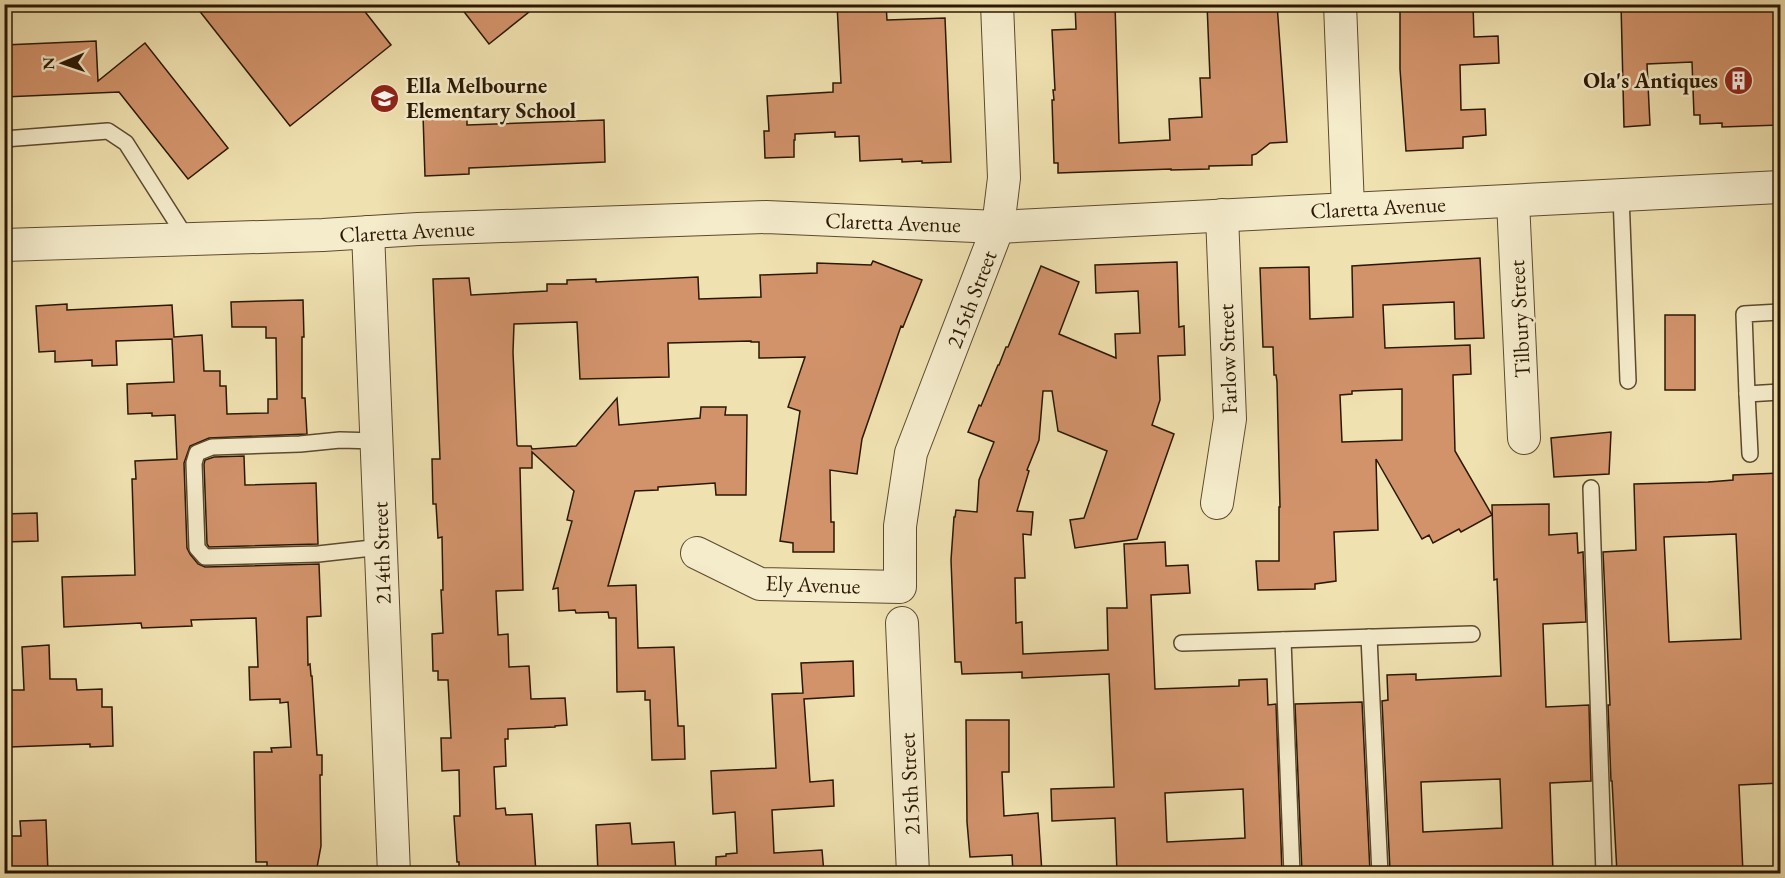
<svg xmlns="http://www.w3.org/2000/svg" width="1785" height="878" font-family="'EB Garamond',serif">
	<style>
		.building { fill: #d2936b; stroke: #2b1803; stroke-width: 1.5; fill-rule: evenodd }
		.lines { fill: none; stroke-linecap: round; stroke-linejoin: round }
		.lane-casing { stroke: #5c4a2e; stroke-width: 18 }
		.street-casing { stroke: #5c4a2e; stroke-width: 34 }
		.lane { stroke: #f5eccc; stroke-width: 15 }
		.street { stroke: #f5eccc; stroke-width: 32 }
		.labels { text-anchor: middle; stroke-width: 5; stroke-linejoin: round; paint-order: stroke }
		.poi-label { font-size: 22px; font-weight: bold; fill: #2b1803; stroke: #f5eccc; text-anchor: end }
		.street-label { font-size: 22px; fill: #2b1803; stroke: #f5eccc }
	</style>
	<rect width="100%" height="100%" fill="#f0e1b0"/>
	<filter id="stains"><feTurbulence type="fractalNoise" baseFrequency=".00333" numOctaves="4"/><feColorMatrix values="0 0 0 0 .2 0 0 0 0 .09 0 0 0 0 .02 0 0 0 .5 -.17"/></filter>
	<radialGradient id="worn" r=".72"><stop offset=".6" stop-color="#630" stop-opacity="0"/><stop offset="1" stop-color="#630" stop-opacity=".3"/></radialGradient>
	<g class="building">
		<path d="M194 4H359L391 45 290 126Z"/>
		<path d="M458 4H539L489 44Z"/>
		<path d="M837 4H886L887 20 945 18 951 162 922 163V161L902 162V159L860 161 859 136 835 137V132L795 134V140H794V157L765 158 764 131H769L767 96 833 92V83H841Z"/>
		<path d="M1115 4 1119 143 1170 140 1169 119 1202 117 1200 78H1210L1207 4H1277L1287 142 1270 143 1256 154 1252 155V165L1209 166V169L1171 170V169L1058 173V163H1054L1052 100H1054L1053 90H1055L1052 30 1076 29 1075 5Z"/>
		<path d="M1400 4H1473L1474 37 1498 36 1499 63 1460 65 1461 110 1485 109 1486 135 1463 137V148L1406 151 1400 69Z"/>
		<path d="M1621 4H1780V125L1722 127V123L1700 124V115H1694L1692 62 1647 64 1650 125 1624 127Z"/>
		<path d="M96 41 98 81 145 43 228 148 188 179 119 92 4 97V45Z"/>
		<path d="M467 113V125L604 120 605 162 469 168V174L425 176 423 115Z"/>
		<path d="M1480 258 1484 338 1455 339 1454 302 1383 305 1385 348 1470 345 1471 374 1453 375 1455 451 1492 515 1461 532 1459 529 1433 543 1429 535 1422 539 1376 459 1378 530 1334 532 1336 581 1315 584V589L1258 590 1256 561H1279V507H1280L1277 382 1276 375H1274L1273 347H1263L1260 268 1309 267 1310 319 1353 317 1352 266ZM1402 389V440L1342 442 1340 395 1352 394V391Z"/>
		<path d="M873 261 922 280 903 327 901 326 862 439 857 474 830 470 831 522H834V552H793V543L780 541 800 411 788 407 805 357 759 358V342H751V341L668 343 669 377 580 379 577 322 514 324 513 352 517 445 518 446H531L532 449 576 446 617 398 619 425 700 418 701 407H726L725 415H747L746 495H716L715 483 658 487V490L635 491 608 586 636 585 638 648 674 647 678 726H684L685 759 652 760 650 700H645V691L617 692 616 618H609L608 612 576 613 575 610 559 611 558 588 553 589 572 521 567 520 574 491 532 452V468H520L523 590 496 591 498 635 508 634 509 667 529 666 531 699 565 698 567 725 555 726V727L508 729V739H505L506 766 494 767 496 809 505 808 506 815 532 814 536 873H459V862H457L454 816H460L459 770 442 771 441 738H451L448 680H438V671H433L432 634 443 633 441 590H443L442 537 438 538 436 504H433L432 459H440L433 279 469 278 471 295 547 291V284H567V280L596 279V282L698 277 699 299 761 297 760 275 817 273V263L871 265Z"/>
		<path d="M1177 262 1179 327 1184 326 1185 355 1158 356 1160 400 1152 425 1174 434 1137 539 1075 548 1070 520 1084 518 1107 451 1058 431 1052 391H1043L1039 440 1027 470 1029 471 1017 511 1033 512 1031 535 1023 534 1025 578H1015L1016 623 1022 622 1023 654 1108 650 1107 608H1127L1124 544 1165 542 1166 566 1188 565 1190 593 1151 595 1155 689 1239 686V680L1267 679 1268 705 1276 704 1282 873H1117L1115 818 1052 821 1051 789 1114 787 1109 674 1022 678V672L962 674 961 662H955L951 560 954 517H955L956 510 977 512 979 480 994 442 968 432 979 405 981 406 998 365H999L1006 347H1008L1041 266 1079 282 1059 334 1116 358 1115 334 1140 333 1138 291 1096 293 1095 265ZM1243 789 1245 838 1167 842 1165 793Z"/>
		<path d="M303 300 304 337H302V398H305L307 434 209 438 190 446 184 463 187 548 190 554 198 564 205 567 319 564 321 616 307 617 308 665 310 664 311 676H312L317 755H322V775H320L321 846 316 873H267V862H256L254 752H272L271 748 291 747 288 702 280 703V699L250 700 249 667H258L256 618 191 620 192 626 142 628 141 623 64 627 62 577 135 575 132 479H136L135 461 177 459 175 415 152 416V413L128 414 127 384 174 382 172 339 116 341 117 365 92 366V360L55 362V351L39 352 36 306 67 304V310L172 305 174 337 202 335 204 371H220V386H226L227 414 268 413V399H277L276 338H266V327H232L231 302Z"/>
		<rect x="1665" y="315" width="30" height="75"/>
		<path d="M1611 432 1609 474 1554 477 1551 438Z"/>
		<path d="M244 456 245 485 316 483 318 544 209 547 207 544 204 464 205 460 214 457Z"/>
		<path d="M1780 473V783L1739 785 1743 873H1617L1612 781H1611L1608 705H1610L1603 552 1636 550 1634 484 1708 482 1733 480V475ZM1736 534 1741 639 1669 642 1664 537Z"/>
		<path d="M1549 504V535L1577 533 1578 553 1583 552 1586 622 1543 624 1546 707 1589 705 1591 781 1550 783 1553 873H1395V871H1390L1382 701 1388 700 1387 675 1416 674V680L1501 676 1497 579 1494 580 1492 505ZM1500 779 1502 828 1423 832 1421 782Z"/>
		<path d="M37 513 38 541 4 542V514Z"/>
		<path d="M49 645 50 679H76L77 690 102 689V707H112L113 746 90 747V744L10 747 8 690H24L22 647Z"/>
		<path d="M853 661 854 696 804 699 810 782 833 780 834 806 772 810 774 853 822 850 824 873H716V857L726 856V854L737 853 735 812 713 814 711 771 776 768 772 694 803 693 801 663Z"/>
		<path d="M1362 702 1370 872 1302 873 1295 704Z"/>
		<path d="M966 720H1009V772H1002L1004 816 1038 813 1042 873H1013L1012 855 970 857 967 822Z"/>
		<path d="M46 820 48 873H4V836H21L20 821Z"/>
		<path d="M630 823 632 844 674 842 676 873H598L596 825Z"/>
	</g>
	<g class="lines">
		<defs>
			<g id="lane">
				<path d="M4 139 108 131 126 143 187 239"/>
				<path d="M1621 195 1628 381"/>
				<path d="M1780 312 1744 314 1747 394 1780 392"/>
				<path d="M1747 394 1750 454"/>
				<path d="M377 441 340 440 300 444 212 447 197 453 194 463 197 548 205 557 318 554 381 547"/>
				<path d="M1591 488 1604 874"/>
				<path d="M1369 637 1380 874"/>
				<path d="M1283 640 1292 874"/>
				<path d="M1182 643 1472 634"/>
			</g>
			<g id="street">
				<path d="M1340 4 1348 208"/>
				<path d="M1513 201 1524 438"/>
				<path d="M368 232 394 874"/>
				<path d="M4 245 323 235 418 229 766 217 998 227 1780 187"/>
				<path d="M1217 503 1230 419 1222 215"/>
				<path d="M697 553 760 584 900 587V526L911 453 998 227 1004 178 997 4"/>
				<path d="M902 623 913 874"/>
			</g>
		</defs>
		<use href="#lane" class="lane-casing"/>
		<use href="#street" class="street-casing"/>
		<use href="#lane" class="lane"/>
		<use href="#street" class="street"/>
	</g>
	<defs>
		<symbol id="building-disc" viewBox="-11 -11 22 22"><circle r="9.5" fill="#8f2418" stroke="#f5eccc"/><path d="M-4-6H4V6H1V3H-1V6H-4ZM-2.5-4.3h1.7v1.8h-1.7ZM.8-4.3h1.7v1.8H.8ZM-2.5-1h1.7V.8h-1.7ZM.8-1h1.7V.8H.8Z" fill="#fff"/></symbol>
		<symbol id="school-disc" viewBox="-11 -11 22 22"><circle r="9.5" fill="#8f2418" stroke="#f5eccc"/><path d="M0-5L7-2L0 1L-7-2ZM-4 1L0 2.5L4 1V4Q0 6-4 4Z" fill="#fff"/></symbol>
	</defs>
	<g fill-rule="evenodd">
		<use href="#building-disc" x="1722" y="64" width="33" height="33"/>
		<use href="#school-disc" x="368" y="82" width="33" height="33"/>
	</g>
	<g class="labels">
		<g class="poi-label">
			<text x="1718" y="88">Ola's Antiques</text>
			<text x="406" y="93" text-anchor="start">Ella Melbourne<tspan x="406" dy="25">Elementary School</tspan></text>
		</g>
		<g class="street-label">
			<text transform="translate(1378 207) rotate(-3)" y="8">Claretta Avenue</text>
			<text transform="translate(893 222) rotate(2)" y="8">Claretta Avenue</text>
			<text transform="translate(407 231) rotate(-3)" y="8">Claretta Avenue</text>
			<text transform="translate(971 299) rotate(-69)" y="8">215th Street</text>
			<text transform="translate(1519 319) rotate(-93)" y="8">Tilbury Street</text>
			<text transform="translate(1227 359) rotate(-92)" y="8">Farlow Street</text>
			<text transform="translate(381 553) rotate(-92)" y="8">214th Street</text>
			<text transform="translate(813 584) rotate(2)" y="8">Ely Avenue</text>
			<text transform="translate(909 784) rotate(-93)" y="8">215th Street</text>
		</g>
	</g>
	<rect width="1785" height="878" fill="none" stroke="#f0e1b0" stroke-width="24"/>
	<rect x="6" y="6" width="1773" height="866" fill="none" stroke="#2b1803" stroke-width="3"/>
	<rect x="12" y="12" width="1761" height="854" fill="none" stroke="#2b1803" stroke-width="1.5"/>
	<g transform="translate(63 63) rotate(268)" stroke="#f5eccc" stroke-width="4.5" paint-order="stroke">
	<path d="M0-4.5L10 22L0 15L-10 22Z" fill="#2b1803"/>
	<text y="-9" font-size="16" font-weight="bold" text-anchor="middle" fill="#2b1803">N</text>
	</g>
	<rect width="100%" height="100%" filter="url(#stains)"/>
	<rect width="100%" height="100%" fill="url(#worn)"/>
</svg>
